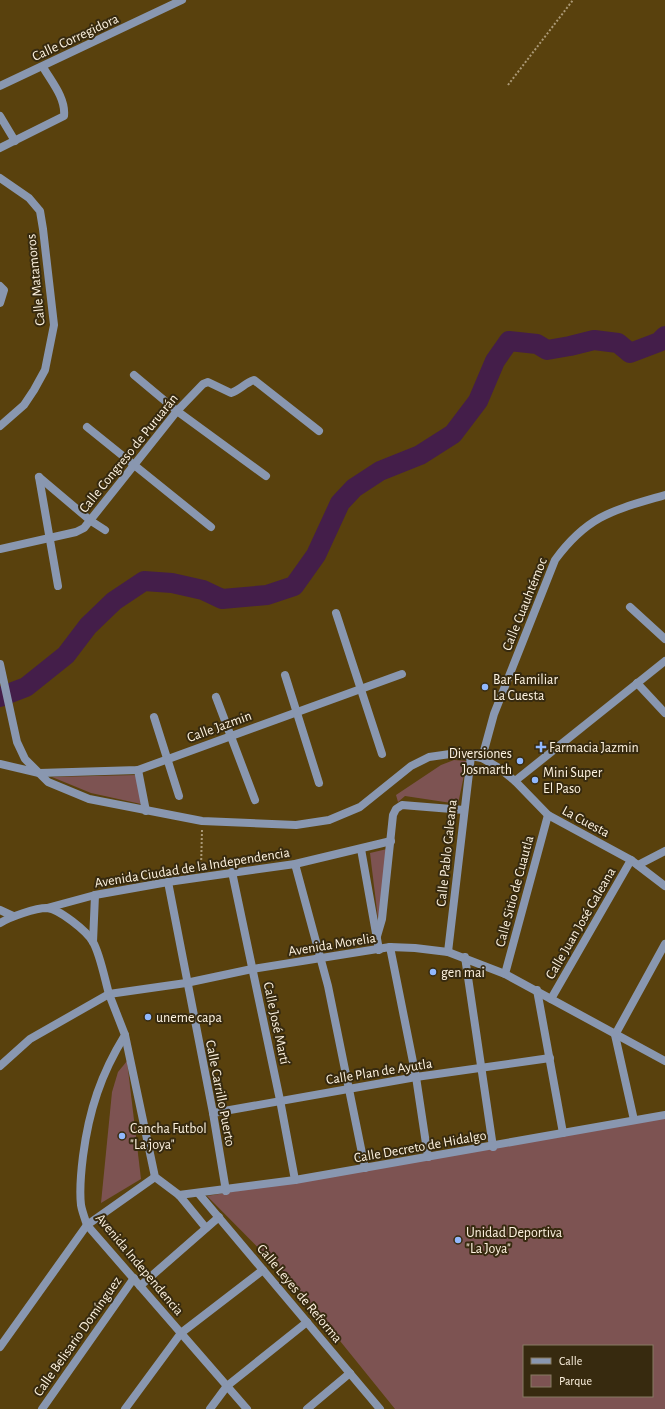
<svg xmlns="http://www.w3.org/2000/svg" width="665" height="1409" font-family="'Alegreya Sans',sans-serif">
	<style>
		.green { fill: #7d5352; fill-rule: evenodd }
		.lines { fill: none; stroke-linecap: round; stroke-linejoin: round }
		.river { stroke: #441e4a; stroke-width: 20 }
		.path { stroke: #ab9976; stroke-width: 2; stroke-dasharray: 2 2; stroke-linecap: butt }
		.minor { stroke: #8997b0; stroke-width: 8 }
		.tertiary { stroke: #8997b0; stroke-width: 8 }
		.poi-dot { fill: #91b8fd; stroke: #372a0f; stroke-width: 1.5 }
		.labels { text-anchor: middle; stroke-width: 4; stroke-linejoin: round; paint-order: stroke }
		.street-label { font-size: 14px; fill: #fef3e0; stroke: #372a0f }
		.poi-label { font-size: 14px; fill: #fef3e0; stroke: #372a0f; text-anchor: start }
	</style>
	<rect width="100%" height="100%" fill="#59410d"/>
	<g class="green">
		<path d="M454 760 467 761 458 804 405 796 398 802 396 795 441 765Z"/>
		<path d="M137 775 141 804 91 793 52 777Z"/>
		<path d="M387 849 379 927 370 853Z"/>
		<path d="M127 1061 141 1179 101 1203 112 1092 118 1072Z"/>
		<path d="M665 1118V1409H395L294 1284 207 1196ZM524 1346H652V1396H524Z"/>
	</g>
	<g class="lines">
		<path class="river" d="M0 697 26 687 66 655 88 626 114 601 144 581 172 583 203 590 222 599 267 595 294 586 316 555 340 503 354 488 380 471 420 455 453 434 478 401 495 361 509 341 537 344 547 350 570 346 594 340 618 343 630 353 659 342 665 336"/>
		<g class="path">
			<path d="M508 85 573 0"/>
			<path d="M201 868 202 830"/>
		</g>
		<g class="minor">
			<path d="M0 86 182 0"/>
			<path d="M0 116 15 141"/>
			<path d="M0 148 64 116C66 98 51 81 43 67"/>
			<path d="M0 286 4 290 0 303"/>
			<path d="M134 375 177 411 266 476"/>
			<path d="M87 427 211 527"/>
			<path d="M39 477 58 586"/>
			<path d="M39 477 91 521 105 530"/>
			<path d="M0 549 76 532 84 528 177 411 203 384 208 382 231 393C240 390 245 383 254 380L319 431"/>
			<path d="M630 607 665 639"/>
			<path d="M336 613 382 754"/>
			<path d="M285 675 319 783"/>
			<path d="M637 683 665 713"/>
			<path d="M216 697 255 800"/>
			<path d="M154 717 179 796"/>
			<path d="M482 758 494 714 555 560C588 515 614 510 665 495"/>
			<path d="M0 764 39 773 138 770 402 674"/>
			<path d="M138 770 146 811"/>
			<path d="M515 781 665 661"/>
			<path d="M361 849 379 950"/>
			<path d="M295 864 328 986 365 1168"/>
			<path d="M638 865 665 851"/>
			<path d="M232 872 280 1100 295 1180"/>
			<path d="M168 882 213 1113 226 1191"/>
			<path d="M47 908 95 895 168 882 295 864 391 841"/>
			<path d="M0 910 13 916"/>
			<path d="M377 936 382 919 393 815 396 809 402 805 464 810"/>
			<path d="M93 942 95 895"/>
			<path d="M390 947 416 1077 428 1157"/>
			<path d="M448 952 471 756"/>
			<path d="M465 957 493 1147"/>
			<path d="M505 974 548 815"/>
			<path d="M537 990 563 1133"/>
			<path d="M109 994 125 1035C101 1074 89 1110 83 1156 81 1172 79 1188 81 1205 82 1211 85 1219 87 1225L247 1409"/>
			<path d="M551 999 631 860"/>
			<path d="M125 1035 155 1177 179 1195 206 1228"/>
			<path d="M213 1113 416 1077 550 1058"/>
			<path d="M634 1120 615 1035 665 944"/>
			<path d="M199 1194 380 1409"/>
			<path d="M179 1195 295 1180 665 1115"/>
			<path d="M140 1286 219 1217"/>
			<path d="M0 1347 87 1225 155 1177"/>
			<path d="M42 1409 134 1278"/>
			<path d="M125 1409 181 1333 263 1270"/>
			<path d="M210 1409 227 1386 307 1322"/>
			<path d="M307 1409 350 1373"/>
		</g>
		<g class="tertiary">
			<path d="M0 178 29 198 40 211 43 229 54 325 45 370 34 390 24 405 0 426"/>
			<path d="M0 664 17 742 25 759 48 782 89 799 202 821 296 825 329 820 360 807 411 766 429 757 450 754 471 756 482 758 499 768 515 781 548 815 631 860 665 886"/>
			<path d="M0 923C10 917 35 908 47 908 59 909 87 931 93 942 100 954 105 980 109 994"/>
			<path d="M0 1066 30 1039 109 994 186 983 252 969 390 947 415 948 448 952 505 974 665 1061"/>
		</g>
	</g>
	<g class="poi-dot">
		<circle cx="485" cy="687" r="4"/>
		<path d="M539 741h4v4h4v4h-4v4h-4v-4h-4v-4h4z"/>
		<circle cx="520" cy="761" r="4"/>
		<circle cx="535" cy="780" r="4"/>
		<circle cx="433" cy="972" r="4"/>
		<circle cx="148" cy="1017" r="4"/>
		<circle cx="122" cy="1136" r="4"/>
		<circle cx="458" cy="1240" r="4"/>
	</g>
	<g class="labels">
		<g class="street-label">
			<text transform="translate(75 37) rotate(-25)" y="5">Calle Corregidora</text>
			<text transform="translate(35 280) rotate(-96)" y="5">Calle Matamoros</text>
			<text transform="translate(128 453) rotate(-51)" y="5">Calle Congreso de Puruarán</text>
			<text transform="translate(524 604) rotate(-68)" y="5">Calle Cuauhtémoc</text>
			<text transform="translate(219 726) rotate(-20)" y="5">Calle Jazmin</text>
			<text transform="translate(586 821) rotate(28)" y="5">La Cuesta</text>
			<text transform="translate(446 853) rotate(-84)" y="5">Calle Pablo Galeana</text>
			<text transform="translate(192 867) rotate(-9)" y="5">Avenida Ciudad de la Independencia</text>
			<text transform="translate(514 891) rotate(-75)" y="5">Calle Sitio de Cuautla</text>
			<text transform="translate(580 923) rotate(-60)" y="5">Calle Juan José Galeana</text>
			<text transform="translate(332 944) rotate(-9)" y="5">Avenida Morelia</text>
			<text transform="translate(277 1023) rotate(78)" y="5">Calle José Martí</text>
			<text transform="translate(379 1071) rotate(-9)" y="5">Calle Plan de Ayutla</text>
			<text transform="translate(221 1093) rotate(79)" y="5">Calle Carrillo Puerto</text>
			<text transform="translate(420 1146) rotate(-10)" y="5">Calle Decreto de Hidalgo</text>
			<text transform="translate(140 1264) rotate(50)" y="5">Avenida Independencia</text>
			<text transform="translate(300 1293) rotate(50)" y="5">Calle Leyes de Reforma</text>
			<text transform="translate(77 1336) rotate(-55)" y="5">Calle Belisario Domínguez</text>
		</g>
		<g class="poi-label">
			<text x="493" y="684">Bar Familiar<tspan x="493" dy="16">La Cuesta</tspan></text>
			<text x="549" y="752">Farmacia Jazmin</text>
			<text x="512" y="758" text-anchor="end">Diversiones<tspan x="512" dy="16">Josmarth</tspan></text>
			<text x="543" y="777">Mini Super<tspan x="543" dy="16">El Paso</tspan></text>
			<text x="441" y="977">gen mai</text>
			<text x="156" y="1022">uneme capa</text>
			<text x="130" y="1133">Cancha Futbol<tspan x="130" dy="16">"La joya"</tspan></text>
			<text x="466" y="1237">Unidad Deportiva<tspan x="466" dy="16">"La Joya"</tspan></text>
		</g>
	</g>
	<rect x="523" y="1345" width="130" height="52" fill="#372a0f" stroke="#877a63"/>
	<rect x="531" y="1358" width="20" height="6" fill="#8997b0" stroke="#877a63"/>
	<text x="559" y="1365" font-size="12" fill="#fef3e0">Calle</text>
	<rect x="531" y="1375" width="20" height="12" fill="#7d5352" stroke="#877a63"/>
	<text x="559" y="1385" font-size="12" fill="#fef3e0">Parque</text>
</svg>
